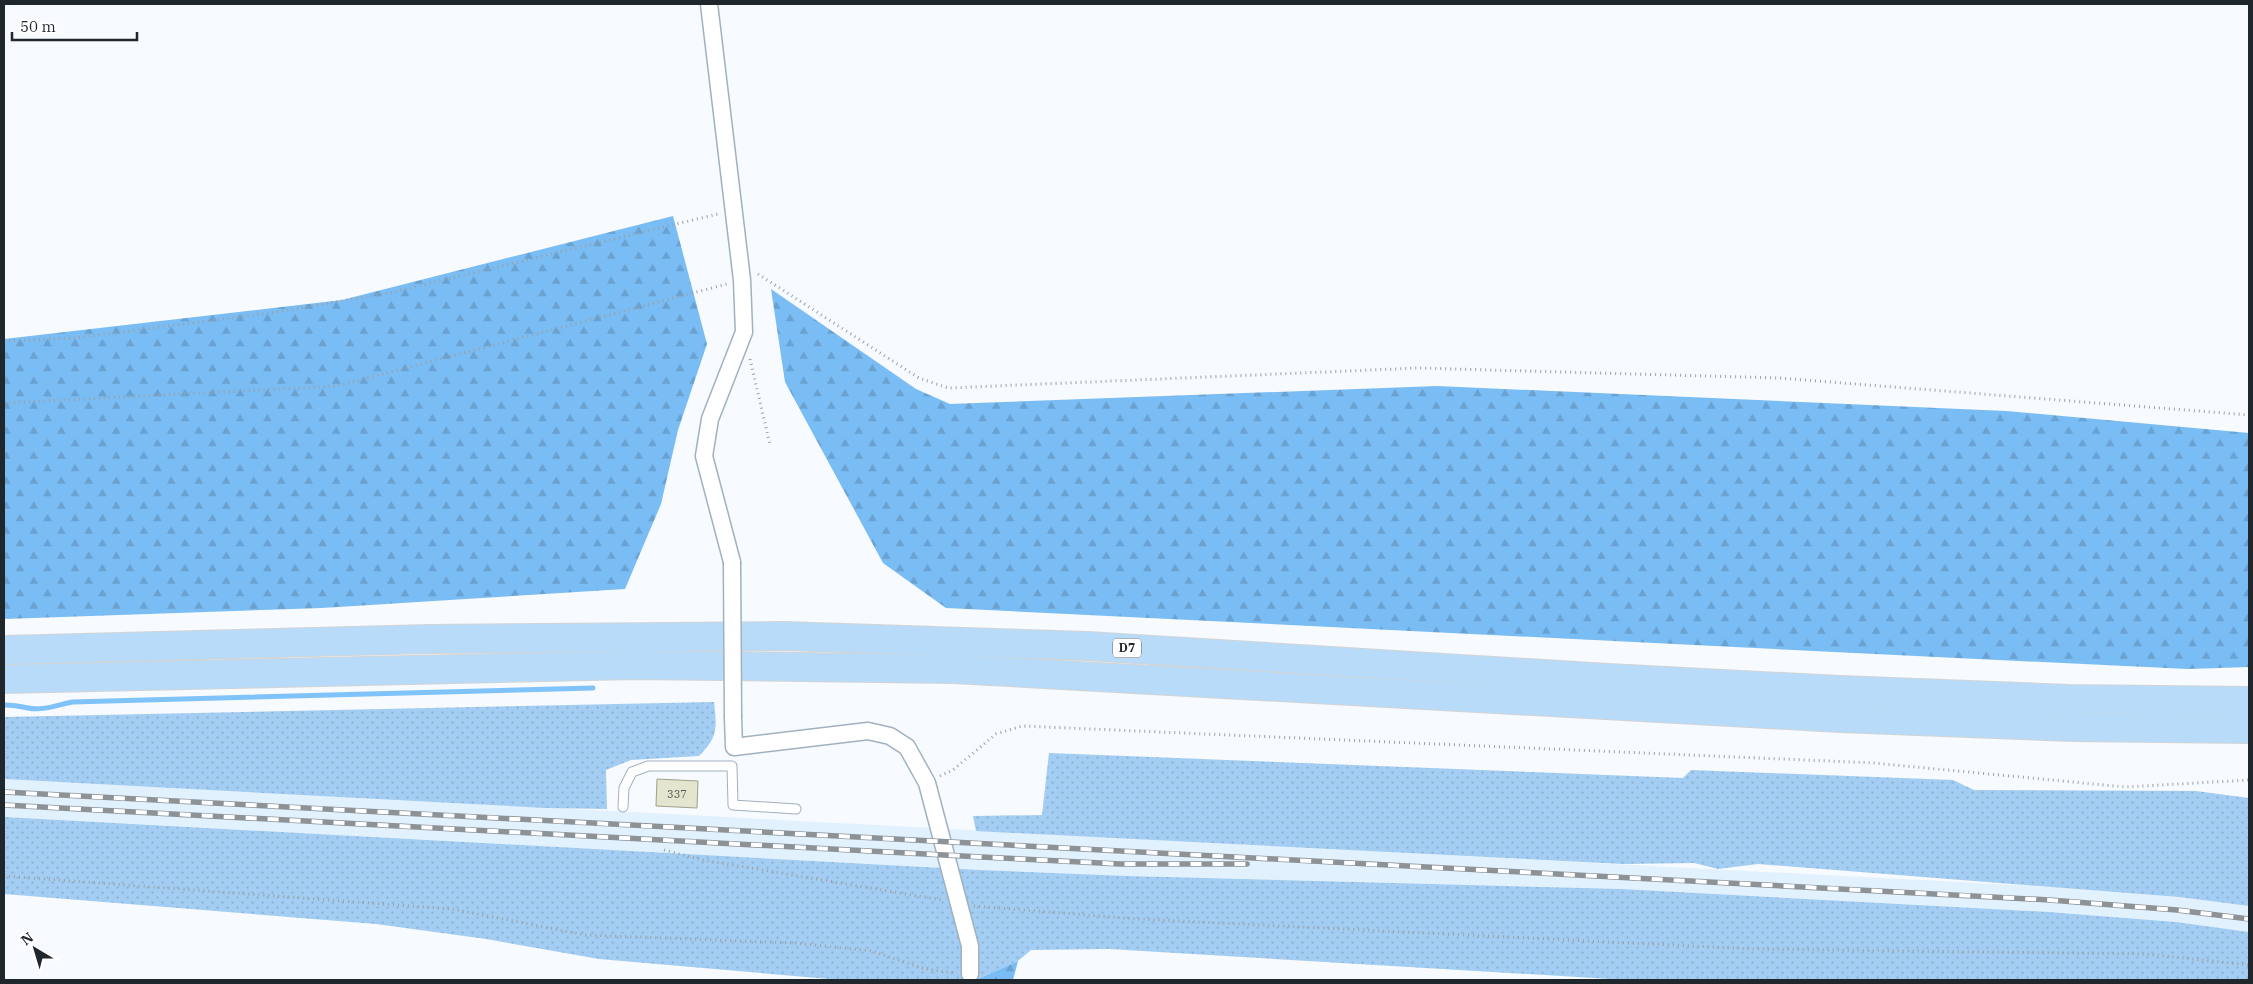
<svg xmlns="http://www.w3.org/2000/svg" width="2253" height="984" font-family="'IBM Plex Serif',serif">
	<style>
		.built { fill: #e2f1fe }
		.grass { fill: url(#grass-dots) }
		.forest { fill: url(#forest-firs) }
		.lines { fill: none; stroke-linecap: round; stroke-linejoin: round }
		.stream { stroke: #80c2fa; stroke-width: 5 }
		.building { fill: #e4e5ce; stroke: #a0a08b }
		.lane-casing { stroke: #a0b1c1; stroke-width: 11 }
		.street-casing { stroke: #a0b1c1; stroke-width: 19 }
		.highway-casing { stroke: #d2d4d5; stroke-width: 30 }
		.path { stroke: #9ca1a5; stroke-width: 3; stroke-dasharray: 1 4; stroke-linecap: butt }
		.lane { stroke: #fff; stroke-width: 9 }
		.street { stroke: #fff; stroke-width: 16 }
		.highway { stroke: #b8dbf9; stroke-width: 28 }
		.rail-casing { stroke: #8d9296; stroke-width: 5.5 }
		.rail { stroke: #fff; stroke-width: 4; stroke-dasharray: 11; stroke-linecap: butt }
		.street-bridge-casing { stroke: #a0b1c1; stroke-width: 19; stroke-linecap: butt }
		.street-bridge { stroke: #fff; stroke-width: 16 }
		.labels { text-anchor: middle; stroke-width: 4.5; stroke-linejoin: round; paint-order: stroke }
		.number-label { font-size: 11px; fill: #505654 }
		.shield { fill: #fff; stroke: #62676b; stroke-width: 1 }
		.shield-label { font-size: 12px; font-weight: bold; fill: #1f262c }
	</style>
	<defs>
		<pattern id="grass-dots" width="8" height="8" patternUnits="userSpaceOnUse" patternTransform="scale(1.25)"><rect width="8" height="8" fill="#a3cdf2"/><path d="M2 2h.1M6 6h.1" fill="none" stroke="#8cb0d0" stroke-width="1.8" stroke-linecap="round"/></pattern>
		<pattern id="forest-firs" width="22" height="20" patternUnits="userSpaceOnUse" patternTransform="scale(1.25)"><rect width="22" height="20" fill="#7abcf4"/><path d="M5 1l3.5 6h-7zM16 11l3.5 6h-7z" fill="#69a1d1"/></pattern>
	</defs>
	<rect width="100%" height="100%" fill="#f7fafe"/>
	<path class="built" d="M4 779 2051 887 2179 897 2249 906V932L2176 922 2049 912 1622 889 1127 876 980 870 4 817Z"/>
	<g class="grass">
		<path d="M714 702C717 728 718 737 699 756L631 760 606 770 607 809 545 808 4 779V717Z"/>
		<path d="M1049 753 1683 778 1691 770 1953 780 1974 790 2196 791 2249 798V906L2179 897 1758 864 1718 869 1694 863 1623 864 976 831 973 816 1042 815Z"/>
		<path d="M4 817 980 870 1127 876 1622 889 2049 912 2176 922 2249 932V980H1627L1109 949 1031 950 1018 961 976 980H841L599 959 486 939 376 924 4 894Z"/>
	</g>
	<g class="forest">
		<path d="M673 216 707 344 678 430 661 504 625 589 322 608 4 619V339L342 300Z"/>
		<path d="M771 289 916 389 950 404 1437 386 2006 411 2249 433V667L2188 669 1998 660 946 608 883 563 785 382Z"/>
		<path d="M1018 961 1013 980H976Z"/>
	</g>
	<g class="lines">
		<path class="stream" d="M4 705C13 705 19 706 28 708 42 711 58 705 72 702L593 688"/>
	</g>
	<path class="building" d="M657 779 698 781 697 808 656 806Z"/>
	<g class="lines">
		<defs>
			<path id="lane" d="M623 807 624 788 632 772 648 766H732L733 805 796 809"/>
			<g id="street">
				<path d="M709 4 742 280 744 332 710 419 704 456 732 562"/>
				<path d="M733 717 734 747 868 731 890 736 907 747 927 783 970 946V974"/>
			</g>
			<g id="highway">
				<path d="M4 650 430 639 784 636 1087 646 1608 678 1840 690 2069 699 2249 701"/>
				<path d="M4 679 635 665 953 669 1840 718 2072 727 2249 729"/>
			</g>
		</defs>
		<use href="#lane" class="lane-casing"/>
		<use href="#street" class="street-casing"/>
		<use href="#highway" class="highway-casing"/>
		<g class="path">
			<path d="M758 274 919 378 948 388 1418 368 1779 378 2249 415"/>
			<path d="M4 341 75 338 270 313 389 293 718 214"/>
			<path d="M750 359 770 445"/>
			<path d="M4 403 337 386 727 284"/>
			<path d="M940 776 953 770 996 734 1022 726 1874 763 2125 787 2249 780"/>
			<path d="M664 850 703 860 942 900"/>
			<path d="M4 876 452 909 585 935 795 943 872 951 925 969 956 973"/>
			<path d="M974 906 1138 919 1754 949 2146 954 2249 965"/>
		</g>
		<use href="#lane" class="lane"/>
		<use href="#street" class="street"/>
		<use href="#highway" class="highway"/>
		<defs>
			<g id="rail">
				<path d="M4 792 2050 900 2177 910 2249 919"/>
				<path d="M4 805 981 857 1120 864H1247"/>
			</g>
		</defs>
		<use href="#rail" class="rail-casing"/>
		<use href="#rail" class="rail"/>
		<defs>
			<path id="street-bridge" d="M732 562 733 717"/>
		</defs>
		<use href="#street-bridge" class="street-bridge-casing"/>
		<use href="#street-bridge" class="street-bridge"/>
	</g>
	<g class="labels">
		<g class="number-label">
			<text x="677" y="798">337</text>
		</g>
		<rect class="shield" x="1113" y="638.5" width="28" height="19" rx="4"/>
		<g class="shield-label">
			<text x="1127" y="652">D7</text>
		</g>
	</g>
	<rect width="2253" height="984" fill="none" stroke="#1f262c" stroke-width="10"/>
	<g transform="translate(35 949) rotate(322)" stroke="#ffffff" stroke-width="4" paint-order="stroke">
	<path d="M0-4L9 19L0 12L-9 19Z" fill="#1f262c"/>
	<text y="-8" font-size="14" font-weight="bold" text-anchor="middle" fill="#1f262c">N</text>
	</g>
	<path d="M12 32v8h125v-8" fill="none" stroke="#1f262c" stroke-width="2.5"/>
	<text x="20" y="32" font-size="15" fill="#1f262c" stroke="#ffffff" stroke-width="4" paint-order="stroke">50 m</text>
</svg>
